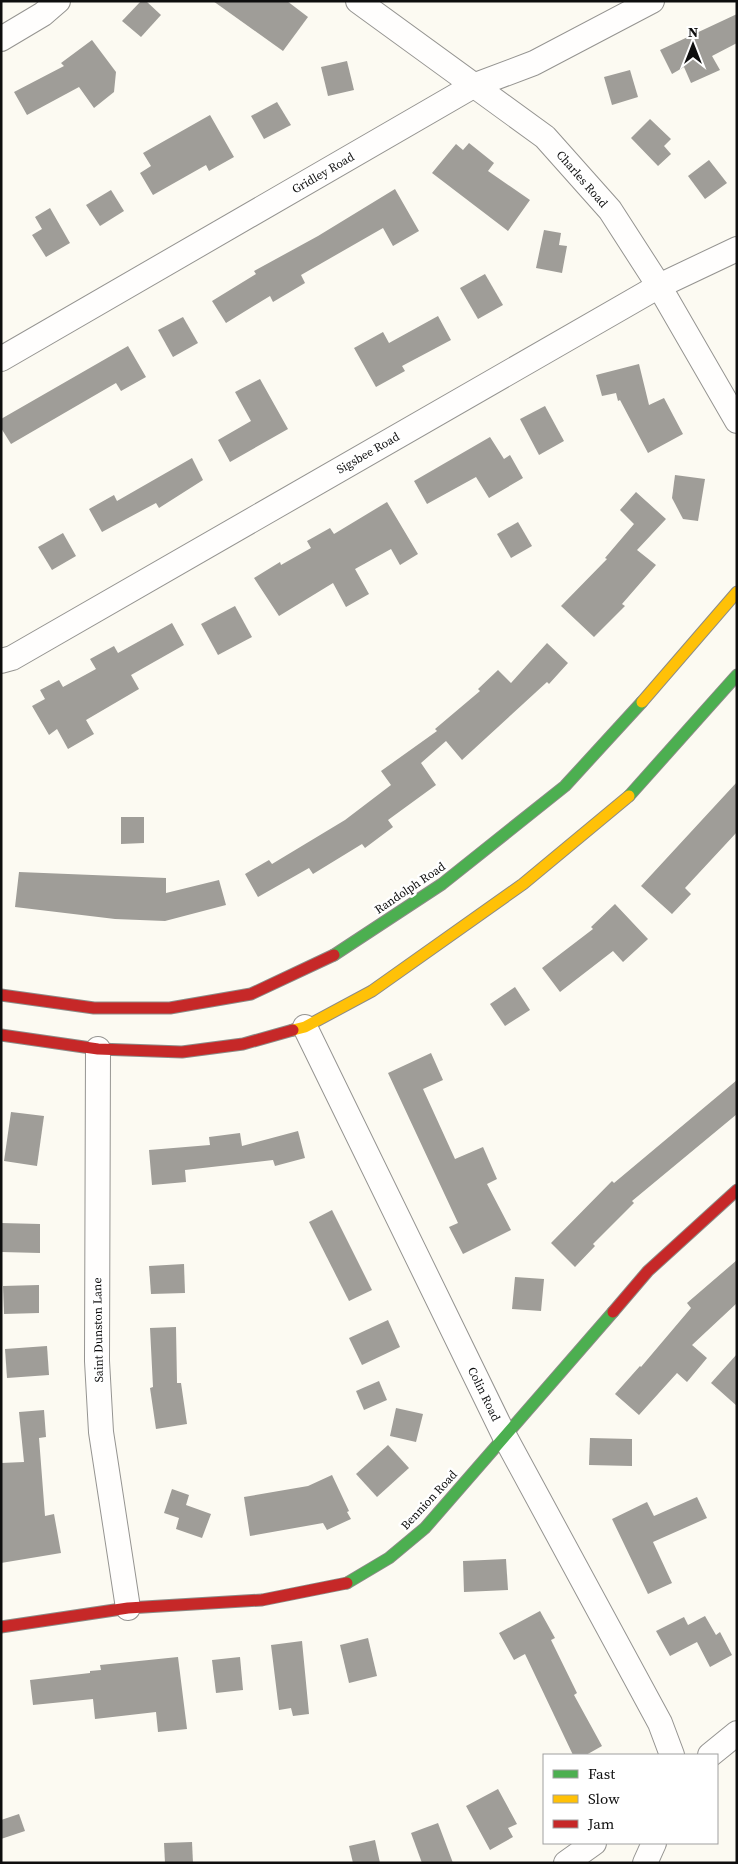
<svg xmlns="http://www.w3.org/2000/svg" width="738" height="1864" font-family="'Source Serif 4',serif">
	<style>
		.building { fill: #9f9d98 }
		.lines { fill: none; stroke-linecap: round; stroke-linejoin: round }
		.street-casing { stroke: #959491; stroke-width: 26 }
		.fast-casing { stroke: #8c8b87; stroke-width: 13 }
		.slow-casing { stroke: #8c8b87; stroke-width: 13 }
		.jam-casing { stroke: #8c8b87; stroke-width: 13 }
		.street { stroke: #fffefd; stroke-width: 24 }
		.fast { stroke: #4caf50; stroke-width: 11 }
		.slow { stroke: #ffc107; stroke-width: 11 }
		.jam { stroke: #c62828; stroke-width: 11 }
		.labels { text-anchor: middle; stroke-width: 5; stroke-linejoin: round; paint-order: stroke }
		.street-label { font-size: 12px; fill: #0e0e0e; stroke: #fff }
	</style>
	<rect width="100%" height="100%" fill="#fcfaf2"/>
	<g class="building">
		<path d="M141 1H146L161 15 141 37 122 21Z"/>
		<path d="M213 1H287L308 17 283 51Z"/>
		<path d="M737 14V43L712 56 720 70 691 83 684 67 672 74 660 50Z"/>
		<path d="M92 40 116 72 114 92 94 108 79 87 27 115 14 92 64 66 61 63Z"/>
		<path d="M347 61 354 90 328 96 321 67Z"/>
		<path d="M630 70 638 97 612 105 604 77Z"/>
		<path d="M277 102 291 125 264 139 251 116Z"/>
		<path d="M210 115 234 157 209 171 206 165 153 195 140 173 151 166 143 153Z"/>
		<path d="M650 119 671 139 664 146 671 154 658 166 631 138Z"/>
		<path d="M469 143 494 163 488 171 530 200 508 231 432 173 456 144 463 150Z"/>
		<path d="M709 160 727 183 705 199 688 176Z"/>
		<path d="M395 189 419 231 393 246 383 228 301 275 305 283 273 302 270 296 226 323 212 301 256 274 254 271 318 236Z"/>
		<path d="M111 190 124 211 100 226 86 205Z"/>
		<path d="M50 208 70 243 46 257 32 235 42 229 35 217Z"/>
		<path d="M544 230 561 233 559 245 567 246 562 273 536 268Z"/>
		<path d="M485 274 503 305 478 319 460 288Z"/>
		<path d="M438 316 451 340 402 366 405 371 376 387 354 348 383 332 389 343Z"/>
		<path d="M183 317 198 343 173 357 158 330Z"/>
		<path d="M128 346 146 377 121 391 116 383 11 444 1 428V419Z"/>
		<path d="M639 364 649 405 664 398 683 434 648 453 620 400 618 401 616 393 602 396 596 375Z"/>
		<path d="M260 379 288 429 230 462 218 440 251 421 235 392Z"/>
		<path d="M545 406 564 441 539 455 520 419Z"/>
		<path d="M490 437 504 459 510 455 523 478 489 498 476 477 427 504 414 481Z"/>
		<path d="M192 458 203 480 159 508 156 503 102 532 89 509 114 495 117 501Z"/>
		<path d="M675 475 705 479 698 521 683 519 672 498Z"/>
		<path d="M636 492 666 519 637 550 656 565 622 604 625 606 594 637 561 606 607 559 605 558 634 524 620 510Z"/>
		<path d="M387 502 418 554 400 565 391 549 355 569 369 594 346 607 333 583 279 616 254 578 280 562 281 565 311 548 307 541 330 528 334 534Z"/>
		<path d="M518 522 532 546 511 558 497 534Z"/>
		<path d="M63 533 76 556 52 570 38 547Z"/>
		<path d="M235 606 252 637 218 655 201 624Z"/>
		<path d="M172 623 184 645 131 675 139 689 86 720 94 734 68 749 57 729 49 735 32 706 45 699 40 690 59 680 63 687 96 669 90 659 114 646 118 653Z"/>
		<path d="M547 643 568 663 549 684 547 682 462 760 446 741 421 763 436 785 388 820 393 827 365 848 362 844 313 874 309 868 258 897 245 874 269 860 272 864 345 820 391 785 381 771 437 731 435 729 480 691 478 689 498 670 511 683Z"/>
		<path d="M737 782V832L685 888 691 894 672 914 641 886Z"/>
		<path d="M121 817H144V843L121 844Z"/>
		<path d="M19 872 166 878V893L219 880 226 905 165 921 115 919 15 907Z"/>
		<path d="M615 904 648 939 623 962 613 951 560 992 542 968 593 929 591 927Z"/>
		<path d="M515 987 530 1010 505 1026 490 1004Z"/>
		<path d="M431 1053 443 1080 423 1089 455 1159 483 1147 497 1179 487 1184 511 1230 463 1254 449 1227 458 1223 388 1073Z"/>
		<path d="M737 1080V1114L632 1201 634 1203 593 1244 595 1246 575 1267 551 1243 612 1181 614 1183Z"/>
		<path d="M11 1112 44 1116 37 1166 4 1161Z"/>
		<path d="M298 1131 305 1158 275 1166 273 1160 185 1170 186 1182 152 1185 149 1150 210 1145 209 1137 240 1133 242 1146Z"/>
		<path d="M332 1210 372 1290 349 1301 309 1222Z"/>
		<path d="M1 1223 40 1224V1253L1 1252Z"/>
		<path d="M737 1260V1303L692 1345 707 1358 687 1382 677 1373 639 1415 615 1394 640 1366 641 1367 691 1308 687 1303Z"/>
		<path d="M184 1264 185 1293 151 1294 149 1266Z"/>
		<path d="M515 1277 544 1279 541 1311 512 1309Z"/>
		<path d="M39 1285V1313L4 1314 3 1286Z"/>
		<path d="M388 1320 400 1347 362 1365 349 1338Z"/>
		<path d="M176 1327 177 1383H181L187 1424 156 1429 150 1388 153 1387 150 1328Z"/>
		<path d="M47 1346 49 1375 7 1378 5 1349Z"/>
		<path d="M737 1354V1406L711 1383Z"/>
		<path d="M379 1381 387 1400 364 1410 356 1391Z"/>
		<path d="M396 1408 423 1414 416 1442 390 1436Z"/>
		<path d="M44 1410 46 1437 39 1438 45 1516 54 1514 61 1553 1 1563V1463L24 1462 19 1412Z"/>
		<path d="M590 1438 632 1439V1466L589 1465Z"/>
		<path d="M388 1445 409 1468 377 1497 356 1474Z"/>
		<path d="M332 1475 349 1511 347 1512 351 1519 327 1530 323 1523 250 1536 244 1497 308 1486Z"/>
		<path d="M172 1489 189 1495 186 1505 211 1514 202 1538 176 1529 179 1518 164 1513Z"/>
		<path d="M697 1497 707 1518 653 1542 672 1583 648 1594 612 1519 647 1502 654 1516Z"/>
		<path d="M506 1559 508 1590 464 1592 463 1561Z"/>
		<path d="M540 1611 555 1638 551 1640 577 1693 574 1695 602 1746 586 1755H573L525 1654 514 1660 499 1633Z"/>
		<path d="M705 1616 716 1635 720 1632 732 1655 710 1667 697 1642 670 1656 656 1631 684 1617 688 1625Z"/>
		<path d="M368 1638 377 1676 349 1683 340 1645Z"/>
		<path d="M302 1641 309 1714 293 1716 291 1708 279 1710 271 1645Z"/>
		<path d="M178 1657 187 1729 158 1732 156 1712 95 1719 93 1699 33 1705 30 1680 90 1673V1671L101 1670 100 1665Z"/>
		<path d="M240 1657 243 1690 216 1693 212 1660Z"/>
		<path d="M498 1789 517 1824 508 1828 513 1837 490 1850 466 1806Z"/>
		<path d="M19 1814 25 1831 1 1839V1820Z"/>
		<path d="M438 1823 453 1863H422L411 1833Z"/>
		<path d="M375 1840 380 1863H353L349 1846Z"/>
		<path d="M192 1842 193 1863H165L164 1843Z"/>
	</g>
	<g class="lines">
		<defs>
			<g id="street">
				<path d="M358 1 545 137 610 210 659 286 737 421"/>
				<path d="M1 39 43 14 58 1"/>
				<path d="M1 359 473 86 534 63 652 1"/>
				<path d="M1 661 12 658 659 286 737 249"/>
				<path d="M305 1027 505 1437 660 1723 672 1755"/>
				<path d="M98 1049 97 1361 101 1432 128 1608"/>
				<path d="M710 1755 737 1733"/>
				<path d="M566 1863 594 1843"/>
				<path d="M645 1863 654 1843"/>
			</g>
			<g id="fast">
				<path d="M629 796 737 675"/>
				<path d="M334 955 442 884 565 786 642 702"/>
				<path d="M347 1583 389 1558 425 1528 613 1312"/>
			</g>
			<g id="slow">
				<path d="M642 702 737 592"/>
				<path d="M293 1030 305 1027 372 991 523 884 629 796"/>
			</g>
			<g id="jam">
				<path d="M1 995 94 1008H170L251 994 334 955"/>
				<path d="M1 1035 98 1049 182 1052 243 1044 293 1030"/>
				<path d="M613 1312 648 1271 737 1190"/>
				<path d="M1 1627 128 1608 262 1600 347 1583"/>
			</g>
		</defs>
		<use href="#street" class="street-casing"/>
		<use href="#fast" class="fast-casing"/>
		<use href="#slow" class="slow-casing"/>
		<use href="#jam" class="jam-casing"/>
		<use href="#street" class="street"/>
		<use href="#fast" class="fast"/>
		<use href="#slow" class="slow"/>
		<use href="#jam" class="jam"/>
	</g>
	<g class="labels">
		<g class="street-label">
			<text transform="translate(323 173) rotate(-30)" y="4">Gridley Road</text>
			<text transform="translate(582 179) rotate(49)" y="4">Charles Road</text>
			<text transform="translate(368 453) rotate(-30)" y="4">Sigsbee Road</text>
			<text transform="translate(410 888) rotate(-34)" y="4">Randolph Road</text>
			<text transform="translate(98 1330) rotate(-91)" y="4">Saint Dunston Lane</text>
			<text transform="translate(484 1394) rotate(64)" y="4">Colin Road</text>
			<text transform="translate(429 1500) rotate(-47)" y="4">Bennion Road</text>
		</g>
	</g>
	<rect width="738" height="1864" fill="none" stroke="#0e0e0e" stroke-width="5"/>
	<rect x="543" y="1754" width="175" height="90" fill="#ffffff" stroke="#9f9f9f"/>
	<rect x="553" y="1770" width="25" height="8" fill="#4caf50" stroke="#9f9f9f"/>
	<text x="588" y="1779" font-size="15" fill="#0e0e0e">Fast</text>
	<rect x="553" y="1795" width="25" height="8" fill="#ffc107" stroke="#9f9f9f"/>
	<text x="588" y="1804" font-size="15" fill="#0e0e0e">Slow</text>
	<rect x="553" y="1820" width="25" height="8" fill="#c62828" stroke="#9f9f9f"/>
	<text x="588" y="1829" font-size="15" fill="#0e0e0e">Jam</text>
	<g transform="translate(693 45)" stroke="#ffffff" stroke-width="4" paint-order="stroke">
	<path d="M0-4L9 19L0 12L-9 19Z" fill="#0e0e0e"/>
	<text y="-8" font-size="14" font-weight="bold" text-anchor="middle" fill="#0e0e0e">N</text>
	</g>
</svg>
